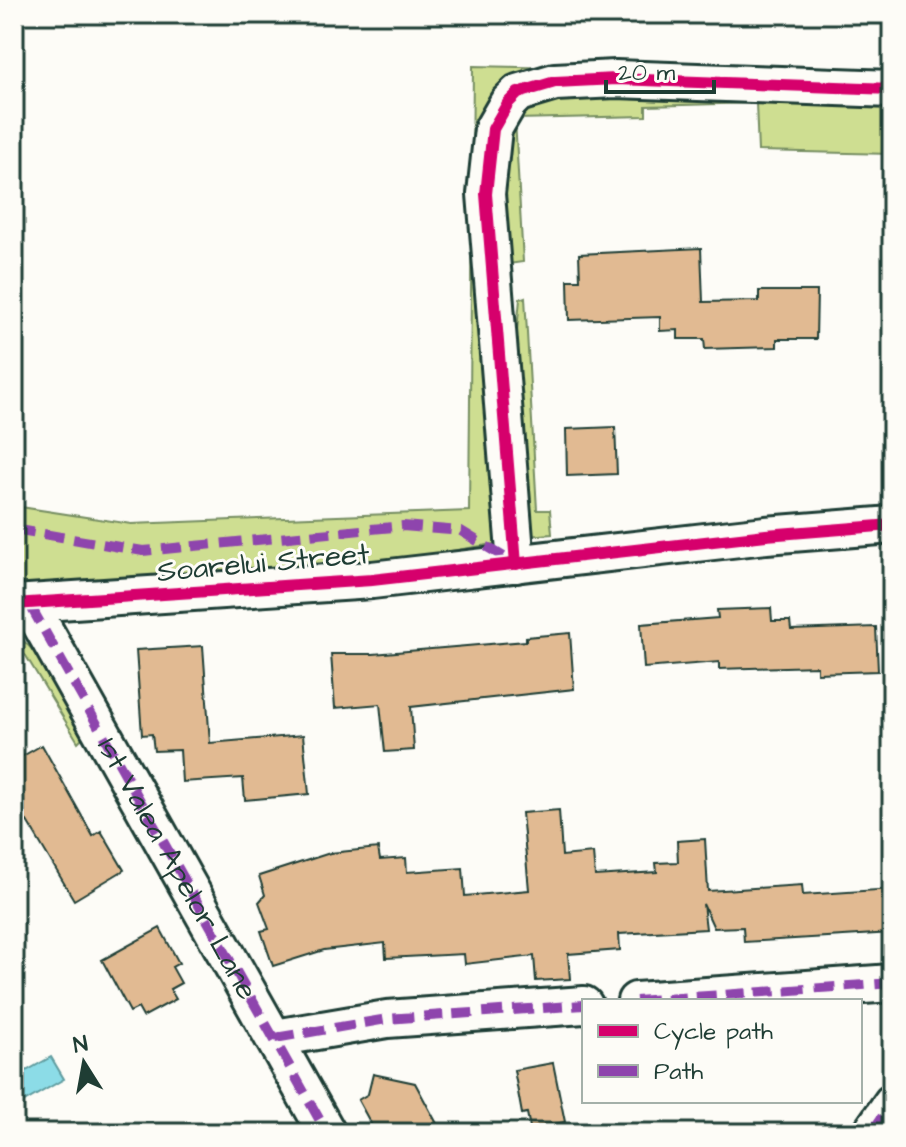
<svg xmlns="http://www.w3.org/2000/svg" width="906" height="1147" font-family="'Architects Daughter',sans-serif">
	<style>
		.green { fill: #cede91; stroke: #768e62; stroke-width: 2 }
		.water { fill: #8cdce7; stroke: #609c9f; stroke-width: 2 }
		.building { fill: #e1ba92; stroke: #1f3d34; stroke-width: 2 }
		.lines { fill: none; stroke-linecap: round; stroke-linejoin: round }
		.minor-casing { stroke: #1f3d34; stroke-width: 42 }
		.minor { stroke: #fdfcf7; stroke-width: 36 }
		.quiet { stroke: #8e44ad; stroke-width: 10; stroke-dasharray: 20 10; stroke-linecap: butt }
		.cycleway-casing { stroke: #fdfcf7; stroke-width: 17 }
		.cycleway { stroke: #d6006c; stroke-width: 12 }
		.labels { text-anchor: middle; stroke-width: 6; stroke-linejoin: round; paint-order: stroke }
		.street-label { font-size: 30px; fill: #1f3d34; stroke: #fdfcf7 }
	</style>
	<rect width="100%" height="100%" fill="#fdfcf7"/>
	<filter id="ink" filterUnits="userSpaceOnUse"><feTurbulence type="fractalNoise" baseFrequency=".0125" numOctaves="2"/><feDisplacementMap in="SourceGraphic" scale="16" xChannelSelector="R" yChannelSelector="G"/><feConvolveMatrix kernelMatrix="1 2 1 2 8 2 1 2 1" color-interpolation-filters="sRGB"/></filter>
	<g filter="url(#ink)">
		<g class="green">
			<path d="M473 66 560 68 495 93 500 543 377 563 14 593V506L131 524 469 511Z"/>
			<path d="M532 95H892V154L758 151 756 103 646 106V116L515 119 523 262 501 265 494 182 510 108Z"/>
			<path d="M525 297 537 510H550L552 534 527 536 513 373 520 299Z"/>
			<path d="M14 633C46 655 64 705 82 738L78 742 26 656 14 647Z"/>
		</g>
		<path class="water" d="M51 1057 64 1079 24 1102 14 1078Z"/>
		<g class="building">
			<path d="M701 248 703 302 759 301V291H817L816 339H777V347L705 349 704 339H678V330L660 331V317L569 320 568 280H580L579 254Z"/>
			<path d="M615 427 617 474 567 476 566 429Z"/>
			<path d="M771 608 772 621H790L791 630 876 627 878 671 817 673V666L719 669V662L644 668 641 624 718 618 717 610Z"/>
			<path d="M570 633 574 689 411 707 414 750 385 752 380 704 335 708 331 654H373L526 641V637Z"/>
			<path d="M203 646 210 743 303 735 309 794 245 800 243 778 182 782 180 750 154 751 152 734 142 735 136 650Z"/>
			<path d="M42 745 93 836 101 831 124 870 74 900 27 821 14 828V761Z"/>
			<path d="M559 810 562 856 593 853 595 876 657 872 656 863 678 862 677 841 705 839 708 891 802 885 803 895 892 889V933L744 942 743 927 714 928 703 904 706 929 619 934 620 950 568 954 570 979 536 981 534 956 465 964 464 954 386 958 385 943 324 950 273 966 261 931 269 929 259 902 265 895 259 876 330 853 378 848 380 860 406 858 407 872 463 868 465 896 529 890 522 813Z"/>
			<path d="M160 928 179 963 172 967 181 983 170 989 176 999 143 1017 138 1008 130 1012 102 960Z"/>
			<path d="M553 1063 565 1122 530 1128 527 1113 522 1114 514 1070Z"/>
			<path d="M373 1074 415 1083 442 1133H376L358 1100 368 1094Z"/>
		</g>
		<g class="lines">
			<defs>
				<g id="minor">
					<path d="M516 564 486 194 493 129 508 103 518 93 555 82 616 79 892 89"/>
					<path d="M14 604 372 580 766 535 892 525"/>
					<path id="s1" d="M30 605 327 1133"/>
					<path d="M636 1001 892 983"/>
					<path d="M275 1038 387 1019 584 1005"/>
					<path d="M871 1133 892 1103"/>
				</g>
			</defs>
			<use href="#minor" class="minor-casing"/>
			<use href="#minor" class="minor"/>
			<g class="quiet">
				<path d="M14 529 143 551 403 526 461 531 512 562"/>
				<path d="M30 605 327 1133"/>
				<path d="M636 1001 892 983"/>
				<path d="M275 1038 387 1019 584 1005"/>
				<path d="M871 1133 892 1103"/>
			</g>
			<defs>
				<g id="cycleway">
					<path d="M516 564 486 194 493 129 508 103 518 93 555 82 616 79 892 89"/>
					<path d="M14 604 372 580 766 535 892 525"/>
				</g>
			</defs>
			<use href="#cycleway" class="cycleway-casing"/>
			<use href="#cycleway" class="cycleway"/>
		</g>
	</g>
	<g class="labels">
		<g class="street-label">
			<text transform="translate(263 562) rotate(-5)" y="10">Soarelui Street</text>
			<text dy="10" stroke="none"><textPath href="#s1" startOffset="302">1st Valea Apelor Lane</textPath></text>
		</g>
	</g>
	<rect width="906" height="1147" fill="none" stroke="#fdfcf7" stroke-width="48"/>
	<rect x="24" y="24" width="858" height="1099" fill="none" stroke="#1f3d34" stroke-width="3" filter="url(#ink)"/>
	<rect x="582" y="999" width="280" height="104" fill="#fdfcf7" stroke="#a4b0a9" stroke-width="2"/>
	<rect x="598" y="1025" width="40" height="12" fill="#d6006c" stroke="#a4b0a9" stroke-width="2"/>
	<text x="654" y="1039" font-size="24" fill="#1f3d34">Cycle path</text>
	<rect x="598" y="1065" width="40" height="12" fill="#8e44ad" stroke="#a4b0a9" stroke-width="2"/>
	<text x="654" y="1079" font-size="24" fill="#1f3d34">Path</text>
	<g transform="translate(84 1063) rotate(349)" stroke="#fdfcf7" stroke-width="6" paint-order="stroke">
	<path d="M0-6L14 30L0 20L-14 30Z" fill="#1f3d34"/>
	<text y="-12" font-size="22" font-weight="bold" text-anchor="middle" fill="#1f3d34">N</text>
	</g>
	<path d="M606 80v12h108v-12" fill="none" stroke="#1f3d34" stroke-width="4"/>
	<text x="618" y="80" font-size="24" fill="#1f3d34" stroke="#fdfcf7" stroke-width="6" paint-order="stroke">20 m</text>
</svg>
